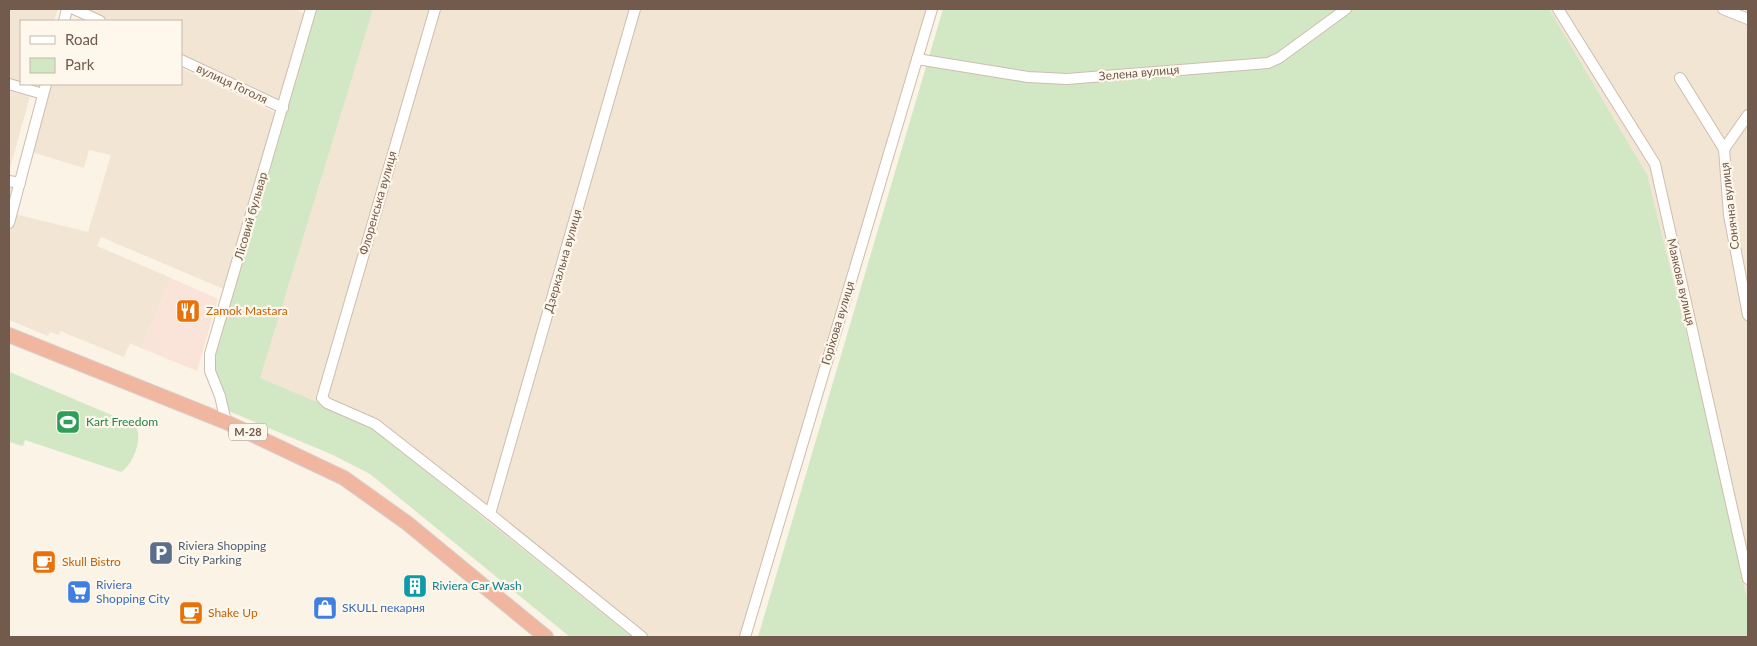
<svg xmlns="http://www.w3.org/2000/svg" width="1757" height="646" font-family="Lato,sans-serif">
	<style>
		.residential { fill: #f2e5d4 }
		.commercial { fill: #fae4d9 }
		.green { fill: #d2e8c4 }
		.lines { fill: none; stroke-linecap: round; stroke-linejoin: round }
		.minor-casing { stroke: #cebdaf; stroke-width: 12 }
		.highway-casing { stroke: #d8d1cd; stroke-width: 16 }
		.minor { stroke: #fff; stroke-width: 10 }
		.highway { stroke: #f1b6a0; stroke-width: 14 }
		.labels { text-anchor: middle; stroke-width: 4.5; stroke-linejoin: round; paint-order: stroke }
		.shield { fill: #fef7eb; stroke: #9c897c; stroke-width: 1 }
		.shield-label { font-size: 11px; font-weight: bold; fill: #725a4c }
		.street-label { font-size: 12px; fill: #725a4c; stroke: #fef7eb }
		.food-label { font-size: 12px; fill: #c56008; stroke: #fef7eb; text-anchor: start }
		.leisure-label { font-size: 12px; fill: #27864d; stroke: #fef7eb; text-anchor: start }
		.service-label { font-size: 12px; fill: #4e5e75; stroke: #fef7eb; text-anchor: start }
		.shop-label { font-size: 12px; fill: #366cbe; stroke: #fef7eb; text-anchor: start }
		.culture-label { font-size: 12px; fill: #0d838f; stroke: #fef7eb; text-anchor: start }
	</style>
	<rect width="100%" height="100%" fill="#fbf3e5"/>
	<g class="residential">
		<path d="M9 9H58L54 21H21V84H38L36 88 9 80Z"/>
		<path d="M84 9H295L306 14 280 101 181 55V21H111Z"/>
		<path d="M325 9H929L742 637H588L318 415 226 381Z"/>
		<path d="M1549 9H1748V603L1738 562Z"/>
		<path d="M181 68 276 113 226 290 101 237 97 246 171 278 141 348 130 343 124 357 60 331 59 335 50 332 48 336 9 320V187L22 190 15 214 88 232 111 155 89 150 84 168 32 152 50 84H181Z"/>
		<path d="M9 90 30 96 9 172Z"/>
	</g>
	<path class="commercial" d="M171 278 218 299 197 371 141 348Z"/>
	<g class="green">
		<path d="M314 9H373L260 378 364 422 632 637H570L370 474 333 455 226 410 212 359Z"/>
		<path d="M943 9H1549L1647 175 1704 405 1748 603V637H758Z"/>
		<path d="M10 372 135 425C144 437 133 465 121 472L25 440 23 446 9 442Z"/>
	</g>
	<g class="lines">
		<defs>
			<g id="minor">
				<path d="M74 9 100 21"/>
				<path d="M435 9 322 398 327 403 375 424 490 514 642 637"/>
				<path d="M1558 9 1655 164 1748 579"/>
				<path d="M1723 9 1748 19"/>
				<path d="M64 21 67 9"/>
				<path d="M917 59 1028 77 1067 79 1268 63 1279 58 1346 9"/>
				<path d="M181 60 283 108"/>
				<path d="M1680 78 1724 149 1729 215 1748 315"/>
				<path d="M9 84 43 94"/>
				<path d="M1724 149 1748 115"/>
				<path d="M9 181 20 183"/>
				<path d="M9 223 46 84"/>
				<path d="M226 422 220 396 210 371V354L311 9"/>
				<path d="M490 514 635 9"/>
				<path d="M745 637 932 9"/>
			</g>
			<path id="highway" d="M9 335 226 422 344 478 407 523 546 637"/>
		</defs>
		<use href="#minor" class="minor-casing"/>
		<use href="#highway" class="highway-casing"/>
		<use href="#minor" class="minor"/>
		<use href="#highway" class="highway"/>
	</g>
	<defs>
		<symbol id="restaurant-square" viewBox="-11 -11 22 22"><rect x="-9" y="-9" width="18" height="18" rx="4" fill="#e8710a" stroke="#fef7eb"/><path d="M-5-6h1v4h1v-4h1v4h1v-4h1v5L-1.5 .5V6h-2V.5L-5-1ZM5-6V6H3V1.5H1.5Q1.5-4 5-6Z" fill="#fff"/></symbol>
		<symbol id="stadium-square" viewBox="-11 -11 22 22"><rect x="-9" y="-9" width="18" height="18" rx="4" fill="#2e9e5b" stroke="#fef7eb"/><path d="M0-5a6.5 5 0 1 0 0 10a6.5 5 0 1 0 0-10ZM-3.5-1.8h7v3.6h-7Z" fill="#fff"/></symbol>
		<symbol id="parking-square" viewBox="-11 -11 22 22"><rect x="-9" y="-9" width="18" height="18" rx="4" fill="#5c6f8a" stroke="#fef7eb"/><path d="M-3.5-5.5H1a3.5 3.5 0 0 1 0 7H-1V5.5H-3.5ZM-1-3.4V-.6H.8a1.4 1.4 0 0 0 0-2.8Z" fill="#fff"/></symbol>
		<symbol id="cafe-square" viewBox="-11 -11 22 22"><rect x="-9" y="-9" width="18" height="18" rx="4" fill="#e8710a" stroke="#fef7eb"/><path d="M-5.5-4.5H6V0H3Q3 3.5 0 3.5H-2.5Q-5.5 3.5-5.5 0ZM3-3.2v2h1.7v-2ZM-6 4.5H4V6H-6Z" fill="#fff"/></symbol>
		<symbol id="building-square" viewBox="-11 -11 22 22"><rect x="-9" y="-9" width="18" height="18" rx="4" fill="#0f9aa8" stroke="#fef7eb"/><path d="M-4-6H4V6H1V3H-1V6H-4ZM-2.5-4.3h1.7v1.8h-1.7ZM.8-4.3h1.7v1.8H.8ZM-2.5-1h1.7V.8h-1.7ZM.8-1h1.7V.8H.8Z" fill="#fff"/></symbol>
		<symbol id="supermarket-square" viewBox="-11 -11 22 22"><rect x="-9" y="-9" width="18" height="18" rx="4" fill="#3f7fe0" stroke="#fef7eb"/><path d="M-6-5.5h2.5l.6 2H6L4.5 2H-2.5L-4.4-4H-6ZM-1.5 3.2a1.3 1.3 0 1 0 .1 0ZM3 3.2a1.3 1.3 0 1 0 .1 0Z" fill="#fff"/></symbol>
		<symbol id="shop-square" viewBox="-11 -11 22 22"><rect x="-9" y="-9" width="18" height="18" rx="4" fill="#3f7fe0" stroke="#fef7eb"/><path d="M-5-2.5h2.3a2.7 3.5 0 0 1 5.4 0H5L5.5 6h-11ZM-1.5-2.5h3a1.5 2.3 0 0 0-3 0Z" fill="#fff"/></symbol>
	</defs>
	<g fill-rule="evenodd">
		<use href="#restaurant-square" x="174" y="297" width="28" height="28"/>
		<use href="#stadium-square" x="54" y="408" width="28" height="28"/>
		<use href="#parking-square" x="147" y="539" width="28" height="28"/>
		<use href="#cafe-square" x="30" y="548" width="28" height="28"/>
		<use href="#building-square" x="401" y="572" width="28" height="28"/>
		<use href="#supermarket-square" x="65" y="578" width="28" height="28"/>
		<use href="#shop-square" x="311" y="594" width="28" height="28"/>
		<use href="#cafe-square" x="177" y="599" width="28" height="28"/>
	</g>
	<g class="labels">
		<rect class="shield" x="229" y="423.5" width="38" height="17" rx="4"/>
		<g class="shield-label">
			<text x="248" y="436">М-28</text>
		</g>
		<g class="street-label">
			<text transform="translate(1139 73) rotate(-5)" y="4">Зелена вулиця</text>
			<text transform="translate(232 84) rotate(25)" y="4">вулиця Гоголя</text>
			<text transform="translate(378 203) rotate(-74)" y="4">Флоренська вулиця</text>
			<text transform="translate(1730 206) rotate(-97)" y="4">Сонячна вулиця</text>
			<text transform="translate(251 216) rotate(-74)" y="4">Лісовий бульвар</text>
			<text transform="translate(563 261) rotate(-74)" y="4">Дзеркальна вулиця</text>
			<text transform="translate(1681 282) rotate(77)" y="4">Маякова вулиця</text>
			<text transform="translate(838 323) rotate(-73)" y="4">Горіхова вулиця</text>
		</g>
		<g class="food-label">
			<text x="206" y="315">Zamok Mastara</text>
			<text x="62" y="566">Skull Bistro</text>
			<text x="208" y="617">Shake Up</text>
		</g>
		<g class="leisure-label">
			<text x="86" y="426">Kart Freedom</text>
		</g>
		<g class="service-label">
			<text x="178" y="550">Riviera Shopping<tspan x="178" dy="14">City Parking</tspan></text>
		</g>
		<g class="shop-label">
			<text x="96" y="589">Riviera<tspan x="96" dy="14">Shopping City</tspan></text>
			<text x="342" y="612">SKULL пекарня</text>
		</g>
		<g class="culture-label">
			<text x="432" y="590">Riviera Car Wash</text>
		</g>
	</g>
	<rect width="1757" height="646" fill="none" stroke="#725a4c" stroke-width="20"/>
	<rect x="20" y="20" width="162" height="65" fill="#fef7eb" stroke="#c6b8ab"/>
	<rect x="30" y="36" width="25" height="8" fill="#ffffff" stroke="#c6b8ab"/>
	<text x="65" y="45" font-size="15" fill="#725a4c">Road</text>
	<rect x="30" y="58" width="25" height="15" fill="#d2e8c4" stroke="#c6b8ab"/>
	<text x="65" y="70" font-size="15" fill="#725a4c">Park</text>
</svg>
